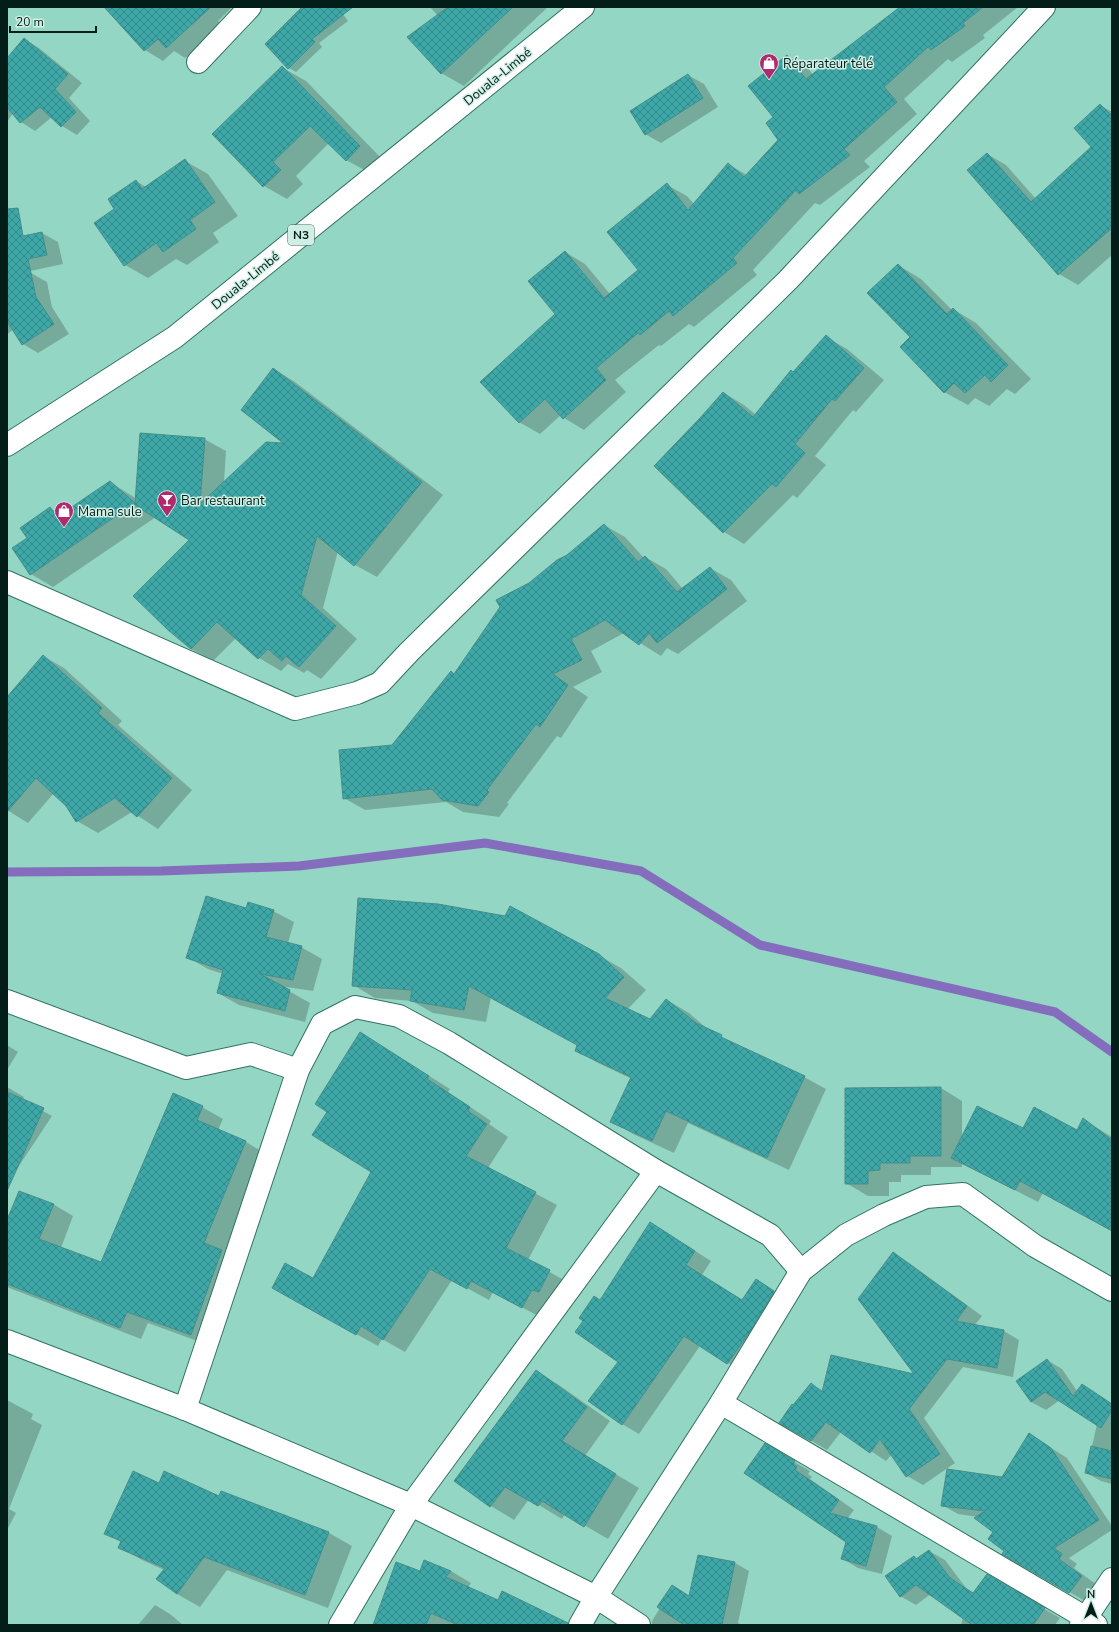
<svg xmlns="http://www.w3.org/2000/svg" width="1119" height="1632" font-family="'Nunito Sans',sans-serif">
	<style>
		.shadow { fill: #0003 }
		.lines { fill: none; stroke-linecap: round; stroke-linejoin: round }
		.stream { stroke: #836dbc; stroke-width: 9 }
		.building { fill: url(#building-cross-hatch); stroke: #468e8d }
		.street-casing { stroke: #317363; stroke-width: 24 }
		.highway-casing { stroke: #317363; stroke-width: 24 }
		.street { stroke: #fff; stroke-width: 22 }
		.highway { stroke: #fff; stroke-width: 22 }
		.labels { text-anchor: middle; stroke-width: 3; stroke-linejoin: round; paint-order: stroke }
		.shield { fill: #cfefe5; stroke: #405d56; stroke-width: 1 }
		.shield-label { font-size: 12px; font-weight: bold; fill: #031e18 }
		.poi-label { font-size: 13px; fill: #031e18; stroke: #cfefe5; text-anchor: start }
		.street-label { font-size: 13px; fill: #031e18; stroke: #cfefe5 }
	</style>
	<defs>
		<pattern id="building-cross-hatch" width="8" height="8" patternUnits="userSpaceOnUse"><rect width="8" height="8" fill="#3da8a7"/><path d="M0 0l8 8M0 8l8-8" fill="none" stroke="#318887"/></pattern>
	</defs>
	<rect width="100%" height="100%" fill="#94d6c4"/>
	<g class="shadow">
		<path d="M106 7H232L218 21 222 25 185 58 174 51 163 61 145 50Z"/>
		<path d="M304 7H338L348 21 319 43 322 47 296 72 289 68Z"/>
		<path d="M430 7H548L464 86 441 73 438 16Z"/>
		<path d="M901 7H1018L983 35 985 38 952 62 948 59 904 99 917 114 864 161 870 167 820 205 815 203 753 270 757 275 694 327 689 324 661 346 659 345 615 380 626 392 584 430 564 418 561 415 540 434 519 422 556 314 565 252 585 264 610 294 640 270 667 185 687 196 694 204 728 164 747 175 780 140 774 118 787 56 808 68 813 75Z"/>
		<path d="M24 39 39 48 82 83 69 98 90 121 77 135 62 126 52 117 35 131 21 122 13 113 7 122V59Z"/>
		<path d="M283 68 306 81 383 160 370 173 346 160 329 143 296 176 303 184 287 199 264 186Z"/>
		<path d="M688 75 704 84 718 107 661 143 645 134Z"/>
		<path d="M1100 105 1112 112V255L1078 285 1059 274 987 154 1006 165 1036 199 1092 147Z"/>
		<path d="M185 161 208 174 238 216 213 233 219 242 187 265 176 259 148 278 125 265 115 209 136 181 146 187Z"/>
		<path d="M42 233 58 242 63 264 7 276V240Z"/>
		<path d="M898 265 921 279 952 310 953 309 976 323 1031 379 1015 394 1007 389 989 406 975 398 968 405 944 392 912 337Z"/>
		<path d="M31 273 47 282 52 307 69 334 38 353 23 344 13 330 7 334V288Z"/>
		<path d="M826 337 847 349 884 380 856 412 853 410 815 456 826 465 797 498 793 495 744 544 724 532V393L744 405 756 415Z"/>
		<path d="M274 369 295 382 443 495 377 577 355 565 338 551 323 608 357 639 321 679 307 670 304 673 288 664 281 671 259 658 236 638 213 661 191 649V539L156 517 53 587 31 574 28 538 50 508 62 515 110 482 137 499 204 439 226 451 224 482 287 444Z"/>
		<path d="M604 525 625 537 644 558 645 557 666 569 683 589 710 568 731 580 747 601 678 654 667 648 661 656 624 633 591 651 602 672 573 687 588 697 561 738 557 736 507 803 509 804 499 817 463 812 446 802 365 810 344 798 455 675 530 584 568 555Z"/>
		<path d="M43 656 64 668 122 721 118 725 192 790 158 829 132 812 98 833 77 821 67 805 54 793 28 823 7 810V699Z"/>
		<path d="M247 909 273 911 294 922 288 943 301 947 322 959 313 991 280 986 310 1003 305 1022 239 1005 218 993 223 974 208 969 187 957Z"/>
		<path d="M598 955 621 968 646 990 627 1010 650 1021 667 1000 689 1013 711 1032 739 1047 804 1077 826 1089 789 1170 688 1123 674 1153 633 1134 611 1121 632 1079 598 1063 576 1050 578 1045 491 997 486 1022 433 1013 412 1001 375 998 353 985Z"/>
		<path d="M361 1033 450 1089 448 1092 491 1121 489 1124 508 1137 488 1168 557 1205 528 1260 571 1284 544 1319 493 1292 489 1300 452 1280 405 1352 382 1339 378 1346 294 1300 314 1279 373 1172 328 1112Z"/>
		<path d="M7 1045 18 1052 7 1070Z"/>
		<path d="M7 1087 24 1097 23 1100 52 1116 7 1184Z"/>
		<path d="M941 1088 962 1101V1138L1023 1130 1077 1131 1084 1120 1112 1137V1231L1043 1193 1038 1202 962 1163V1167H931V1175H901V1182H889V1196H868L846 1183Z"/>
		<path d="M202 1107 223 1119 218 1130 246 1142 266 1154 225 1253 242 1263 211 1346 148 1323 141 1339 7 1287V1223L53 1204 73 1216 61 1248 101 1263Z"/>
		<path d="M667 1233 711 1261 702 1275 742 1301 756 1280 790 1302 744 1373 700 1346 639 1434 622 1424 619 1361 601 1301Z"/>
		<path d="M894 1254 909 1263 982 1316 974 1326 1004 1331 1019 1340 1013 1377 963 1367 924 1418 955 1463 923 1485 907 1476 892 1454 886 1461 841 1432 827 1450 780 1422 811 1384 824 1391 916 1376Z"/>
		<path d="M1047 1360 1062 1369 1077 1391 1082 1385 1112 1404V1484L1101 1481 1086 1473 1097 1424 1060 1400 1046 1410 1031 1402Z"/>
		<path d="M536 1371 559 1385 610 1421 585 1456 639 1488 608 1539 565 1514 562 1519 529 1499 514 1520 491 1506 456 1480Z"/>
		<path d="M7 1400 33 1414 31 1419 42 1425 9 1509 16 1513 7 1530Z"/>
		<path d="M1045 1444 1067 1458 1112 1526V1530L1069 1558 1077 1564 1074 1568 1097 1585 1085 1601 1004 1554 1006 1551 994 1532 978 1517 958 1514 942 1505 1002 1478Z"/>
		<path d="M765 1445 810 1471 808 1474 812 1477 810 1479 854 1510 847 1519 877 1527 892 1536 882 1574 858 1568 843 1559 847 1541Z"/>
		<path d="M159 1484 220 1497 222 1492 329 1533 352 1546 328 1608 227 1570 200 1607 177 1594 158 1579 164 1570 142 1560 119 1547 121 1542 106 1533Z"/>
		<path d="M929 1551 945 1560 966 1588 974 1594 988 1576 1060 1618 1055 1625H961L963 1617 931 1594 916 1605 900 1596 914 1557 918 1559Z"/>
		<path d="M424 1562 451 1571 471 1583 468 1588 498 1601 566 1625H455L452 1624 451 1625H374L420 1572Z"/>
		<path d="M735 1563 749 1571 738 1623 741 1625H652V1621L660 1608 690 1597Z"/>
		<path d="M155 1605 170 1614 183 1625H138Z"/>
	</g>
	<g class="lines">
		<path class="stream" d="M7 872 161 871 299 866 485 843 641 871 760 945 1055 1012 1112 1052"/>
	</g>
	<g class="building">
		<path d="M104 7H211L166 48 158 39 144 51Z"/>
		<path d="M302 7H353L312 39 315 42 288 69 265 44Z"/>
		<path d="M448 7H513L441 74 407 37Z"/>
		<path d="M900 7H983L963 23 965 26 931 50 928 47 884 87 897 102 844 149 850 155 799 194 796 190 733 258 737 263 673 316 669 311 640 335 638 333 596 368 606 380 563 419 545 399 519 423 480 382 555 314 528 281 565 251 604 298 638 270 607 232 667 183 688 210 728 163 744 177 778 140 766 123 773 117 748 86 787 55 806 79Z"/>
		<path d="M24 38 68 74 55 89 76 112 61 127 40 107 20 123 7 107V58Z"/>
		<path d="M282 66 360 146 346 161 310 126 273 162 281 170 263 187 212 134Z"/>
		<path d="M688 74 703 98 645 135 630 111Z"/>
		<path d="M1100 104 1112 116V228L1058 275 967 170 987 153 1031 202 1091 147 1074 128Z"/>
		<path d="M185 159 215 202 190 220 196 229 163 252 156 243 124 266 94 223 114 209 108 199 136 180 142 189Z"/>
		<path d="M18 208 23 236 42 232 47 255 28 259 36 297 54 324 22 345 7 321V209Z"/>
		<path d="M898 264 947 314 953 308 1008 365 991 382 985 375 965 393 954 383 944 393 900 347 910 337 867 293Z"/>
		<path d="M826 335 864 368 835 401 832 399 795 444 805 453 776 487 772 484 723 533 654 466 700 418 723 392 753 417 791 370 793 372Z"/>
		<path d="M273 368 422 482 354 566 317 536 301 595 336 626 299 667 286 656 282 661 268 649 258 659 217 622 191 649 168 630 133 596 189 540 135 505V503L30 575 12 548 27 538 20 528 50 507 57 517 110 481 135 503 140 433 205 438 200 504 266 442 283 443 241 410Z"/>
		<path d="M604 524 638 562 645 556 677 592 710 567 727 589 657 643 649 633 639 645 605 620 571 639 582 660 553 674 568 685 540 727 536 724 487 790 489 792 478 806 442 800 432 789 343 799 339 750 392 745 451 671 454 674 500 607 496 600 529 583 557 560 567 555Z"/>
		<path d="M43 655 102 708 98 713 172 778 137 817 115 798 76 822 66 806 36 778 7 812V697Z"/>
		<path d="M206 896 246 908 248 902 274 910 266 937 302 946 293 980 260 974 290 990 285 1011 217 993 223 970 186 958Z"/>
		<path d="M358 898 438 904 505 916 510 906 599 954 624 977 605 998 650 1019 666 999 696 1023 722 1035 721 1037 805 1076 767 1158 666 1111 652 1141 610 1122 631 1077 575 1051 577 1045 469 986 464 1010 410 1001 412 990 352 986Z"/>
		<path d="M360 1032 429 1076 427 1079 470 1107 468 1111 487 1124 466 1156 536 1192 506 1248 550 1270 539 1292 532 1290 522 1308 471 1281 467 1289 430 1269 383 1340 361 1326 356 1335 272 1288 285 1263 313 1278 371 1172 312 1135 327 1112 315 1104Z"/>
		<path d="M941 1087V1156H910V1163H880V1170L868 1171V1184H845V1088Z"/>
		<path d="M7 1092 44 1108 7 1191Z"/>
		<path d="M173 1093 203 1106 197 1120 246 1141 204 1243 222 1250 191 1335 127 1312 120 1328 7 1284V1220L19 1191 54 1204 39 1239 101 1262Z"/>
		<path d="M977 1106 1023 1128 1034 1107 1077 1130 1083 1118 1112 1140V1231L1020 1181 1015 1190 951 1158Z"/>
		<path d="M650 1222 695 1251 686 1265 742 1300 756 1279 774 1291 751 1330 727 1364 684 1336 622 1425 588 1401 618 1362 575 1332 583 1321 579 1318 594 1296 600 1300Z"/>
		<path d="M893 1252 967 1306 956 1321 1004 1330 997 1368 947 1359 909 1409 940 1454 906 1477 880 1439 870 1453 826 1422 811 1441 779 1423 792 1404 793 1405 811 1383 822 1392 831 1355 914 1374 858 1299Z"/>
		<path d="M1047 1359 1073 1396 1082 1384 1112 1404V1410L1101 1428 1045 1392 1031 1402 1016 1381Z"/>
		<path d="M536 1370 587 1407 562 1441 616 1474 584 1527 542 1501 538 1506 505 1487 490 1507 454 1481Z"/>
		<path d="M1029 1433 1051 1448 1099 1520 1054 1548 1062 1554 1059 1559 1082 1576 1069 1593 1002 1554 1004 1551 988 1539 993 1532 974 1518 985 1511 941 1506 947 1469 1002 1477Z"/>
		<path d="M765 1443 795 1461 793 1464 797 1467 795 1470 839 1500 830 1513 877 1526 866 1566 841 1559 846 1542 744 1473Z"/>
		<path d="M1091 1446 1112 1451V1479L1085 1473Z"/>
		<path d="M133 1471 159 1483 164 1471 219 1496 221 1491 329 1532 305 1595 204 1557 177 1594 156 1579 165 1568 118 1548 121 1541 104 1534Z"/>
		<path d="M929 1550 950 1578 973 1593 987 1574 1045 1608 1033 1625H972L916 1585 900 1597 885 1576 914 1556 916 1559Z"/>
		<path d="M698 1555 735 1562 722 1625H684L657 1607 672 1585 689 1596Z"/>
		<path d="M424 1560 451 1571 446 1577 498 1600 502 1591 568 1623V1625H458L431 1613 426 1625H373L396 1562 420 1571Z"/>
	</g>
	<g class="lines">
		<defs>
			<g id="street">
				<path d="M198 62 250 7"/>
				<path d="M7 582 295 709 357 693 380 683 409 652 788 280 1044 7"/>
				<path d="M7 1001 186 1068 251 1054 298 1070"/>
				<path d="M7 1341 185 1409 411 1505 596 1597 639 1625"/>
				<path d="M721 1403 1086 1618 1096 1625"/>
				<path d="M185 1409 298 1070 322 1024 355 1007 399 1016 449 1043 656 1171 770 1235 801 1271"/>
				<path d="M340 1625 411 1505 656 1171"/>
				<path d="M580 1625 596 1597 721 1403 801 1271 846 1235 884 1215 926 1197 963 1194 1035 1246 1112 1290"/>
				<path d="M1081 1625 1112 1579"/>
			</g>
			<path id="highway" d="M7 445 175 337 583 7"/>
		</defs>
		<use href="#street" class="street-casing"/>
		<use href="#highway" class="highway-casing"/>
		<use href="#street" class="street"/>
		<use href="#highway" class="highway"/>
	</g>
	<defs>
		<symbol id="shop-pin" viewBox="-11 -11 22 30"><path d="M0 17L-7.5 6A9.5 9.5 0 1 1 7.5 6Z" fill="#b12a6e" stroke="#cfefe5"/><path d="M-5-2.5h2.3a2.7 3.5 0 0 1 5.4 0H5L5.5 6h-11ZM-1.5-2.5h3a1.5 2.3 0 0 0-3 0Z" fill="#fff"/></symbol>
		<symbol id="bar-pin" viewBox="-11 -11 22 30"><path d="M0 17L-7.5 6A9.5 9.5 0 1 1 7.5 6Z" fill="#b12a6e" stroke="#cfefe5"/><path d="M-6-5H6L.8 .8V4.5H3.5V6h-7V4.5H-.8V.8Z" fill="#fff"/></symbol>
	</defs>
	<g fill-rule="evenodd">
		<use href="#shop-pin" x="758" y="52" width="22" height="30"/>
		<use href="#bar-pin" x="156" y="489" width="22" height="30"/>
		<use href="#shop-pin" x="53" y="500" width="22" height="30"/>
	</g>
	<g class="labels">
		<rect class="shield" x="288" y="225" width="26" height="20" rx="3"/>
		<g class="shield-label">
			<text x="301" y="239">N3</text>
		</g>
		<g class="poi-label">
			<text x="783" y="68">Réparateur télé</text>
			<text x="181" y="505">Bar restaurant</text>
			<text x="78" y="516">Mama sule</text>
		</g>
		<g class="street-label">
			<text transform="translate(497 76) rotate(-39)" y="5">Douala-Limbé</text>
			<text transform="translate(245 280) rotate(-39)" y="5">Douala-Limbé</text>
		</g>
	</g>
	<rect width="1119" height="1632" fill="none" stroke="#031e18" stroke-width="16"/>
	<g transform="translate(1091 1604)" stroke="#cfefe5" stroke-width="3" paint-order="stroke">
	<path d="M0-3L7 15L0 10L-7 15Z" fill="#031e18"/>
	<text y="-6" font-size="11" font-weight="bold" text-anchor="middle" fill="#031e18">N</text>
	</g>
	<path d="M10 26v6h86v-6" fill="none" stroke="#031e18" stroke-width="2"/>
	<text x="16" y="26" font-size="12" fill="#031e18" stroke="#cfefe5" stroke-width="3" paint-order="stroke">20 m</text>
</svg>
